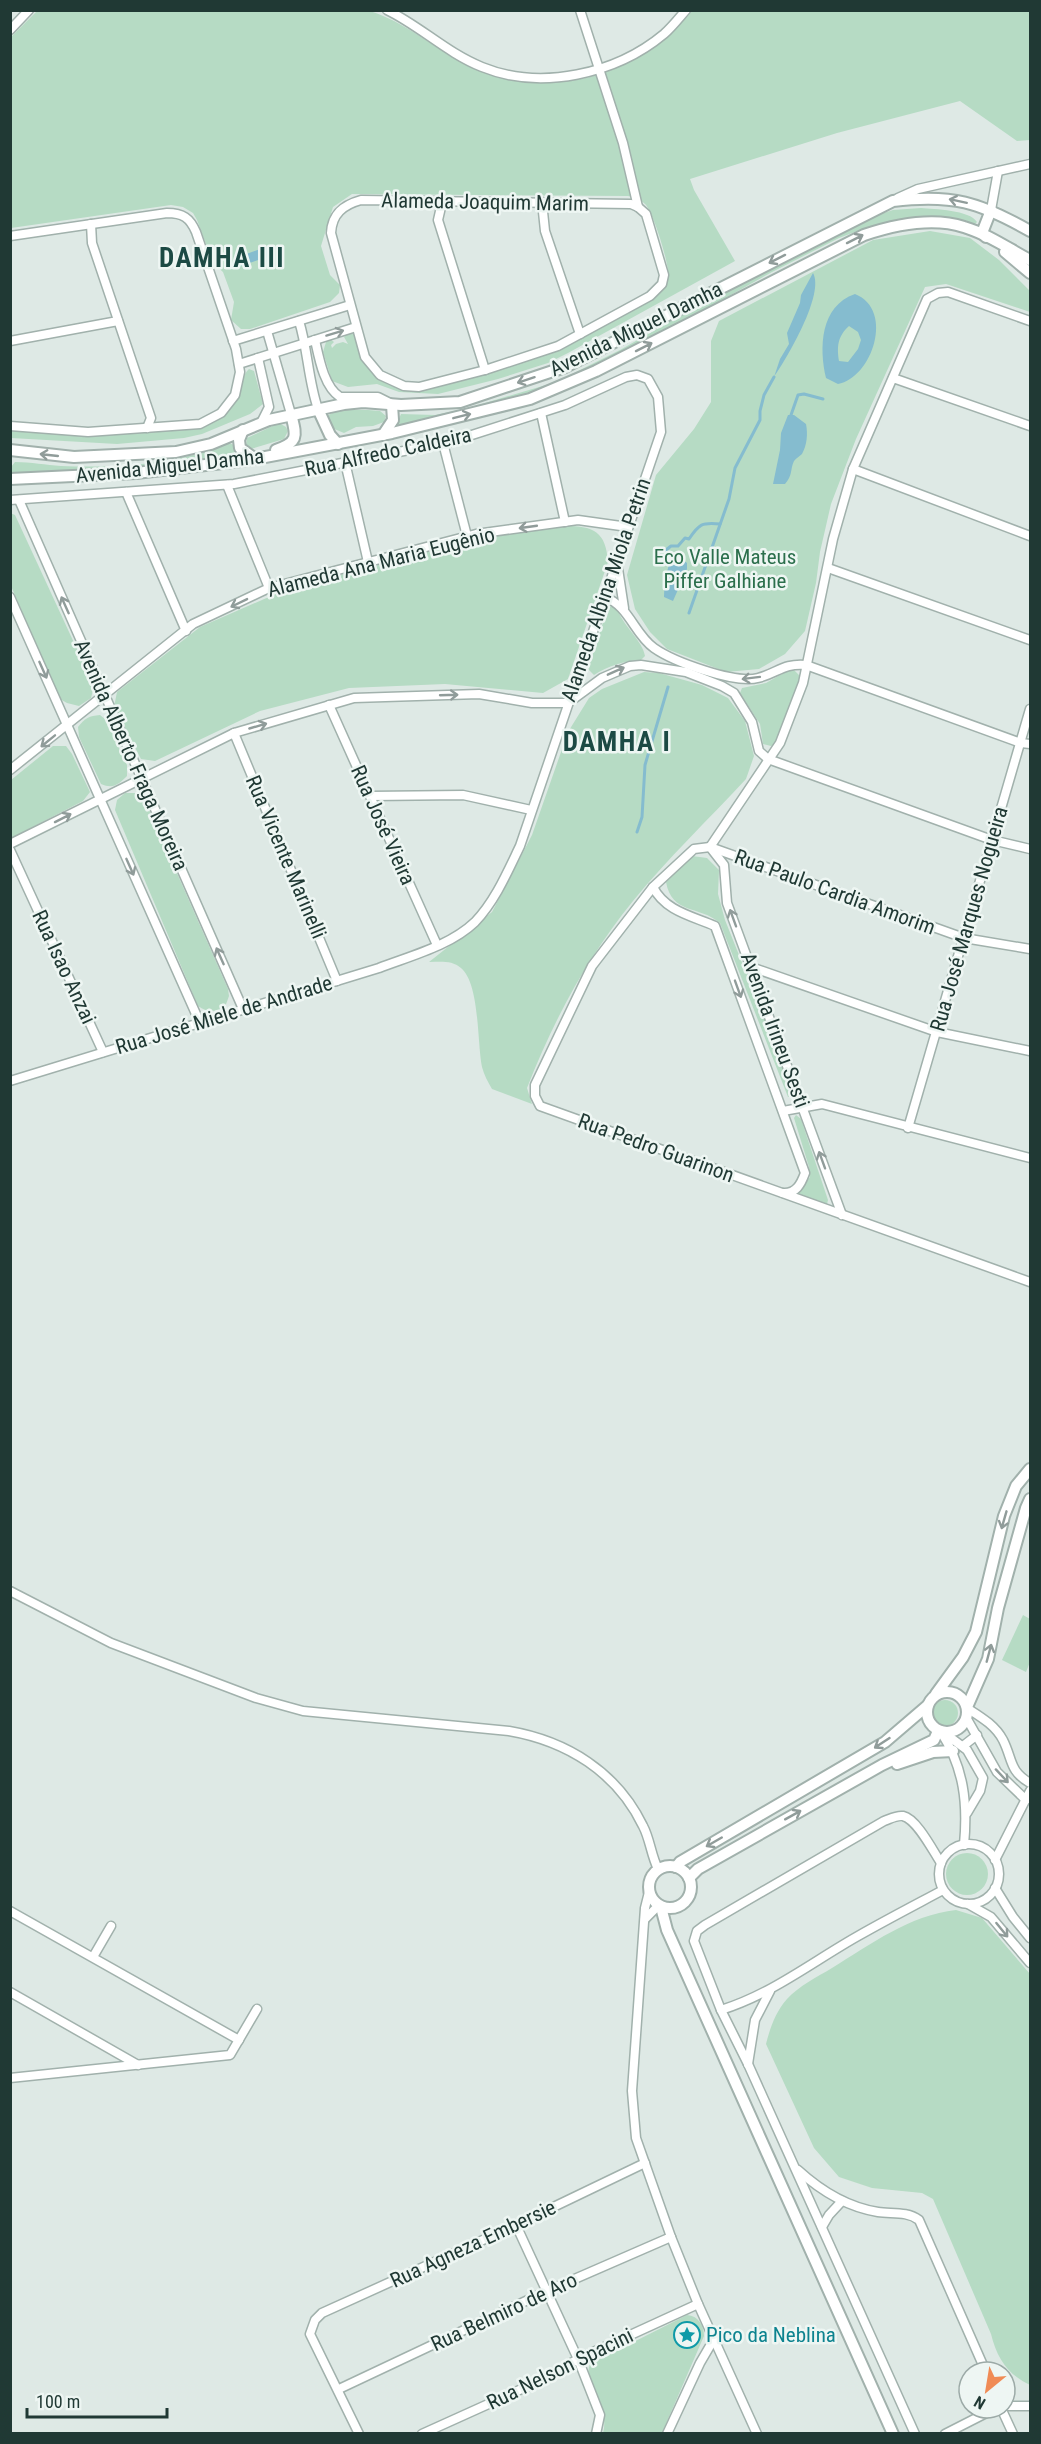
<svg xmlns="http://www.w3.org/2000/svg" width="1041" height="2444" font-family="'Roboto Condensed',sans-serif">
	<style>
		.green { fill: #b6dbc4 }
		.water { fill: #85bccf; fill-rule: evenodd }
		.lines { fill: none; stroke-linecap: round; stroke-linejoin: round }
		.stream { stroke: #85bccf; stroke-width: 3 }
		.minor-casing { stroke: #a1b1ac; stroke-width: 11 }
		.tertiary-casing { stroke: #a1b1ac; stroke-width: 14 }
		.minor { stroke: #fff; stroke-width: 8 }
		.tertiary { stroke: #fff; stroke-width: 10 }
		.oneway { stroke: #909c9a }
		.labels { text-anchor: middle; stroke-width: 5; stroke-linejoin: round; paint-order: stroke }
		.street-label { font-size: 21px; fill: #203934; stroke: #eef6f3 }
		.park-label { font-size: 21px; fill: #2b6f4c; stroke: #eef6f3 }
		.culture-label { font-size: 21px; fill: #0d838f; stroke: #eef6f3; text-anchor: start }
		.district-label { font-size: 27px; font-weight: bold; letter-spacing: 1.5px; fill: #1c4a44; stroke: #eef6f3 }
	</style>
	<rect width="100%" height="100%" fill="#dee9e5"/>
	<g class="green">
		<path d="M37 11H370C405 22 430 46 462 61 475 68 493 68 507 71 523 75 541 81 557 81 607 82 662 48 692 11H1030V140L1017 141 960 101 837 133 690 179 694 190 735 261 568 353 548 363 498 379 438 394 399 392 377 384 348 387 332 381 323 352 326 342 330 339 334 342 331 345 332 348 336 344 343 342 348 344 344 337 348 333 354 334C360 355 367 375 389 385 404 392 422 385 438 382 479 374 518 365 557 349 590 336 622 315 654 298 661 293 666 288 668 279 671 268 653 211 645 204 640 199 634 197 628 196L352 194 333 207 321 246 330 275 340 285 339 293 330 302 250 329H241L231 320 234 302 223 272 213 263 197 220 193 213 183 207 171 205 11 228V37Z"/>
		<path d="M921 208C934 209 970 210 977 222L973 226 924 218H912L860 230 839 238 772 272 623 355 526 398 395 428 401 414 435 415 468 408 556 382 620 350 738 283 871 217 893 210Z"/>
		<path d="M930 231 970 238 999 260 1030 291V312L946 284 925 287 856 439 831 504 820 552 816 583 805 631 785 654 759 669 726 672 667 649 650 632 635 609 627 575 656 475 694 429 711 402V341L719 321 873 240Z"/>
		<path d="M249 369 254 371 263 404 250 414 202 434 184 438 117 444 11 438 10 429 203 426C222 420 236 406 242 386 244 380 243 374 249 369Z"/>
		<path d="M368 410 380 411 386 416 384 422 373 426 356 427 344 433 332 428 327 417C334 408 355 410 368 410Z"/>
		<path d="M279 423 286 427 288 431 284 439 251 449 246 445 247 438Z"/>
		<path d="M229 443 234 445 235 451 231 458 189 466 11 475V467L15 462C31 462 46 465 61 466 118 468 176 465 229 443Z"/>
		<path d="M10 513 15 515 94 686 91 698 79 706 67 703 60 699 11 586Z"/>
		<path d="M566 526C594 526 606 532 608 562L568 679 543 693 445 684 349 688 260 711 155 761 141 759 114 707 117 692 200 627 287 589 477 539Z"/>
		<path d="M611 606 617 608C622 625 643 641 645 656L641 660C624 661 608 666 594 675L588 669 607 610Z"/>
		<path d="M789 670H794L799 675V681L775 745 771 746 763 744 760 724 740 693 742 688 766 683Z"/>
		<path d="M644 672 659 673 702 685 728 698 745 721 754 756 746 779C709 819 668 858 633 901 588 956 553 1021 527 1088L532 1104 492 1089C488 1082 484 1075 482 1067 477 1043 480 984 461 968 452 960 440 962 429 962L492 912 532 835 568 732 589 698 602 689Z"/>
		<path d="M100 715 106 720 127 765V776C118 785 113 789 101 784L79 737 78 727C85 718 89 716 100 715Z"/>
		<path d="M53 746H66L72 754 90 792 83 801 11 838V780Z"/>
		<path d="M125 793H137L146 803 228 989 229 996 225 1007C214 1012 208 1013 198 1006L115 810 117 800Z"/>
		<path d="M692 856 707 858 719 870 718 894 725 920 795 1095 788 1097 720 923C699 905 672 915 666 882Z"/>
		<path d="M796 1115 801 1119 828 1200 827 1204 798 1194 810 1177 809 1167 794 1118Z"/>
		<path d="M1023 1615 1030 1619V1662L1026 1672 1002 1660Z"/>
		<circle cx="945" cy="1713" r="13"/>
		<circle cx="967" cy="1874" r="21"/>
		<path d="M956 1910 982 1918 1030 1974V2385C1007 2374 997 2358 991 2334L933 2199 922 2193 872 2188 839 2177 814 2148 766 2044C770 2028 776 2011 787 1999 799 1986 817 1977 832 1968 871 1944 910 1915 956 1910Z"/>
		<path d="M687 2315C699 2316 704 2326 704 2336L662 2433H603C611 2408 581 2386 590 2364Z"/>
	</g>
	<g class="water">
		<path d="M271 245 275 255 266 258 267 262 260 264 258 260 241 266 238 257Z"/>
		<path d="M813 273C825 294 787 358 774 377L780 359 789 344 787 333 800 303 801 295Z"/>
		<path d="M855 294C895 310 872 378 838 384L826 378C819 348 820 306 855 294ZM849 326 858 332 861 340 858 349 848 362 839 361C837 347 837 337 849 326Z"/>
		<path d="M788 415H794L806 424C808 434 807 445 802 454 800 456 796 458 794 461 790 469 793 475 785 484H773L780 450 781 433Z"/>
		<path d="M672 557H679L687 563V569L673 601 664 597C664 587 667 566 672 557Z"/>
	</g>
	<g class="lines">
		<g class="stream">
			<path d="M791 415 798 395 804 394 823 399"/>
			<path d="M669 560 666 550 671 546H678L685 538 689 539C699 524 702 522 720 524"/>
			<path d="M689 613 729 499 735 468 760 420V411L764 395 774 377"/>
			<path d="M637 832 642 817 645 765 668 687"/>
		</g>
		<defs>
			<g id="minor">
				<path d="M387 10C420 26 447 53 482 67 541 91 616 74 664 34 672 27 679 18 686 10"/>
				<path d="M580 10 623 143 638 207"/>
				<path d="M10 30 29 10"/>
				<path d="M898 198 918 189 1030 164"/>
				<path d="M361 200 631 204 638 207 646 214 664 275 662 284 650 296 558 346 485 370 419 387 404 386 380 375 365 357 331 233C332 214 343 205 361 200Z"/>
				<path d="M445 201 441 207 438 220 485 370"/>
				<path d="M542 202 545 231 580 334"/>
				<path d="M991 210 998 171"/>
				<path d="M91 224 92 243 151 418 147 428"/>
				<path d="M10 236 167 213C183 213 190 218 196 232L236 349 240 372 235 395 221 413 200 424 88 432 10 426"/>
				<path d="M299 321C308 350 308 380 318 409"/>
				<path d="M267 331 291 414"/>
				<path d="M315 340C319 358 324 387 340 397H378L390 403"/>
				<path d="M10 341 118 321"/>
				<path d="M233 341 350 305"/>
				<path d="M258 358 269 407 261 423"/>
				<path d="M239 364 356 327"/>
				<path d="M893 378 1030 426"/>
				<path d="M541 413 565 522"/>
				<path d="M443 443 467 536"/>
				<path d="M345 462 368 562"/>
				<path d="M853 469 1030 536"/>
				<path d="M227 485 269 588"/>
				<path d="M126 492 186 631"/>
				<path d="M10 500 234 484 450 442 565 405 626 377 637 375 648 379 658 397 661 432 520 846C507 873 495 901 475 922 450 946 410 956 379 968L10 1081"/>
				<path d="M19 500 243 1009"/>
				<path d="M617 562 624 608"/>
				<path d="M828 568 1030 640"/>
				<path d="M10 597 200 1023"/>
				<path d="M604 597C629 605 634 634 654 648 674 662 735 684 758 678 778 673 783 663 806 665L1021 743 1030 744"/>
				<path d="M329 705 437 945"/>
				<path d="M234 733 337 981"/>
				<path d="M10 770 193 624 269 588 476 534 578 520 628 527"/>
				<path d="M370 796 463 795 531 810"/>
				<path d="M10 844 234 733 354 698 479 694 532 703H568L602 678 630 666 641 665 686 672 722 686 734 693 752 722 759 751 768 759 992 840 1030 849"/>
				<path d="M710 847 780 743 803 683 833 539 853 469 927 299 938 293 948 292 1030 321"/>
				<path d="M710 847 724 865 727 903 842 1215"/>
				<path d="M10 850 103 1052"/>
				<path d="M653 887C665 911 692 916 715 926L805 1173C801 1184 796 1194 783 1193"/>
				<path d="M1030 949 964 938 710 847 694 849 653 887 592 966 535 1085V1096L540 1106 1030 1282"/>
				<path d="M751 967 937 1032 1030 1051"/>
				<path d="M783 1111 822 1104 1030 1158"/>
				<path d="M908 1128 1030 709"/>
				<path d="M10 1591 111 1643 256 1698 303 1711 509 1731C567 1741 617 1772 643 1826 650 1839 651 1855 658 1869"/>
				<path d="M967 1708C981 1717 995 1725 1003 1740 1013 1760 1009 1771 1030 1783"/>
				<path d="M967 1719 997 1772 1026 1800"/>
				<path d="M941 1732C964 1768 968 1803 964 1845"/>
				<path d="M947 1735 967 1750 983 1778 980 1791 967 1813"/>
				<path d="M963 1746 977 1735"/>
				<circle cx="969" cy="1874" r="30"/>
				<path d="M995 1860 1030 1791"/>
				<path d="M995 1888 1013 1917 1030 1938"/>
				<path d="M649 1892 645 1908 632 2091 636 2138 671 2237 698 2304 757 2434"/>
				<path d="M968 1904 991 1917 1030 1963"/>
				<path d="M10 1911 239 2040"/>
				<path d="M645 1919 659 1905"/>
				<path d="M93 1957 111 1926"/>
				<path d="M10 1992 138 2065"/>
				<path d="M721 2010C772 1994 812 1962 858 1936 886 1920 915 1905 943 1890"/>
				<path d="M748 2064 755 2020 770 1991"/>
				<path d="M10 2078 230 2055 257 2009"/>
				<path d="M798 2170C821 2191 847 2207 878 2212 892 2214 907 2211 919 2220L986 2372"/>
				<path d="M516 2225 578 2359 600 2415 596 2434"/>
				<path d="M822 2227 829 2215 842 2201"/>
				<path d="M339 2389 547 2291 671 2237"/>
				<path d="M1005 2406H1030"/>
				<path d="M1001 2408 1013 2434"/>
				<path d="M359 2434 310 2334 315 2320 322 2313 516 2225 645 2163"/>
				<path d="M422 2434 546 2378 578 2359 698 2304"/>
				<path d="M667 2434 700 2363 714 2339"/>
				<path d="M915 2434 748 2064 721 2010 694 1941 697 1931 705 1925 884 1821C890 1819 896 1815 903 1816 917 1819 933 1851 941 1863"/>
				<path d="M945 2434 996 2408"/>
			</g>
			<g id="tertiary">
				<path d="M986 237 982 233 991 210"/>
				<path d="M1005 252 1030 273"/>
				<path d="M318 409 330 435 338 444"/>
				<path d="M243 430 239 440 240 448 255 459"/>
				<path d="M383 435 393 420 392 405"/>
				<path d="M10 450 74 457 176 452 211 444 269 420 344 404 363 402 401 405 460 402 565 367 893 201C953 194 979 202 1030 231"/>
				<path d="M276 450C300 442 296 435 291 414"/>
				<path d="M10 479 136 473 249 460 392 433 530 399 596 371 864 235C894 225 933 217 964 227 988 234 1009 249 1030 260"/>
				<circle cx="947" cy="1712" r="20"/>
				<path d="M936 1694 963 1657 976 1632 1004 1516 1016 1486 1030 1469"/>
				<path d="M967 1707 988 1659 998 1608 1026 1508 1030 1499"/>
				<path d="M897 1764 933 1752 953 1751"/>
				<circle cx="670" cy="1887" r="21"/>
				<path d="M676 1867 680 1862 885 1742 927 1706"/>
				<path d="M689 1878 698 1869 882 1765 934 1740 938 1731"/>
				<path d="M661 1907 667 1930 893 2434"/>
			</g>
		</defs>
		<use href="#minor" class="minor-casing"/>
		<use href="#tertiary" class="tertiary-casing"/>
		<use href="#minor" class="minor"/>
		<use href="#tertiary" class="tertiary"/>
	</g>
	<defs><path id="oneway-shaft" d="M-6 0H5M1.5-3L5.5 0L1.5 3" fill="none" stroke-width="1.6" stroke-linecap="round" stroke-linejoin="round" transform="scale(1.5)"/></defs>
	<g class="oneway">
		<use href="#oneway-shaft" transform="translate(958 201) rotate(-168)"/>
		<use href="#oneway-shaft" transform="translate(855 239) rotate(-27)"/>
		<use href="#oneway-shaft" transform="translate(777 259) rotate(153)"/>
		<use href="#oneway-shaft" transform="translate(335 333) rotate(-17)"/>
		<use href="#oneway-shaft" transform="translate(644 347) rotate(-27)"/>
		<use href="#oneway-shaft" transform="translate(526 380) rotate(162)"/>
		<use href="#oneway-shaft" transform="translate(462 416) rotate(-14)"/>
		<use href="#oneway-shaft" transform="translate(49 455) rotate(-174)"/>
		<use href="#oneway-shaft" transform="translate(528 527) rotate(172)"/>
		<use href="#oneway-shaft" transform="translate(239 603) rotate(154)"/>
		<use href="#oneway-shaft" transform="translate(65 605) rotate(-114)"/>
		<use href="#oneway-shaft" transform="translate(43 670) rotate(66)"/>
		<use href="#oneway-shaft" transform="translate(616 671) rotate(-24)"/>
		<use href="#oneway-shaft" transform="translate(751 678) rotate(173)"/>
		<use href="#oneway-shaft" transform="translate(449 695) rotate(-2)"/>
		<use href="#oneway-shaft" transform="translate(258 726) rotate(-16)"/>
		<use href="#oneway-shaft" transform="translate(48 741) rotate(141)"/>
		<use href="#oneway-shaft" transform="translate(63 818) rotate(-27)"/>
		<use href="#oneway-shaft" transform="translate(130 867) rotate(66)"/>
		<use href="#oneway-shaft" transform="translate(733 918) rotate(-110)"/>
		<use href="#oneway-shaft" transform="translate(220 956) rotate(-114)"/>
		<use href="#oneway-shaft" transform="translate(738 989) rotate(70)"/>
		<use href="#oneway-shaft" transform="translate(822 1160) rotate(-110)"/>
		<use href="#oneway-shaft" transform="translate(1004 1520) rotate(106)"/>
		<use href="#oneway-shaft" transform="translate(989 1653) rotate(-75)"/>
		<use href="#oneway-shaft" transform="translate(882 1743) rotate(147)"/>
		<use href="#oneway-shaft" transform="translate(1002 1776) rotate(47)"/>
		<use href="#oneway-shaft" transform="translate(793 1815) rotate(-29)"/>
		<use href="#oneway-shaft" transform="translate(714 1842) rotate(150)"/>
		<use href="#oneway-shaft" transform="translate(1002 1930) rotate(51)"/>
	</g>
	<defs>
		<symbol id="sight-ring" viewBox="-11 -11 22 22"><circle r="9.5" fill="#eef6f3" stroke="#0f9aa8" stroke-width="1.5"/><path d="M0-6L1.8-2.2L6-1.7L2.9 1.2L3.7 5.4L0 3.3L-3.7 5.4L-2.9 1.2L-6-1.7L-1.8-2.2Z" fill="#0f9aa8"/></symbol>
	</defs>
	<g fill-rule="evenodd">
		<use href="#sight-ring" x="672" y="2320" width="30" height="30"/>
	</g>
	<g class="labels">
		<g class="street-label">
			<text transform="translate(485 202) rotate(1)" y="7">Alameda Joaquim Marim</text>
			<text transform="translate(636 329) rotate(-26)" y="7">Avenida Miguel Damha</text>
			<text transform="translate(388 452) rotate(-12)" y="7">Rua Alfredo Caldeira</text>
			<text transform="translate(170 466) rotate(-6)" y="7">Avenida Miguel Damha</text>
			<text transform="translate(381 562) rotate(-14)" y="7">Alameda Ana Maria Eugênio</text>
			<text transform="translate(606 590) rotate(-71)" y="7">Alameda Albina Miola Petrin</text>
			<text transform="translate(131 755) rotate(66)" y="7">Avenida Alberto Fraga Moreira</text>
			<text transform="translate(383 825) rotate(66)" y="7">Rua José Vieira</text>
			<text transform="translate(286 857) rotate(67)" y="7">Rua Vicente Marinelli</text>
			<text transform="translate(835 892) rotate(20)" y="7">Rua Paulo Cardia Amorim</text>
			<text transform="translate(969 919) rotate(-74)" y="7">Rua José Marques Nogueira</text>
			<text transform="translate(64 967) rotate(65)" y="7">Rua Isao Anzai</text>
			<text transform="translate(224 1015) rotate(-17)" y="7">Rua José Miele de Andrade</text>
			<text transform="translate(775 1030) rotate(70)" y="7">Avenida Irineu Sesti</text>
			<text transform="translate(656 1148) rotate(20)" y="7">Rua Pedro Guarinon</text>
			<text transform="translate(473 2244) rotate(-25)" y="7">Rua Agneza Embersie</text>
			<text transform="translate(504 2312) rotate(-25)" y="7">Rua Belmiro de Aro</text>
			<text transform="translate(560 2369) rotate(-26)" y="7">Rua Nelson Spacini</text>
		</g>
		<g class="park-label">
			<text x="725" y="564">Eco Valle Mateus<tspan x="725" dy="24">Piffer Galhiane</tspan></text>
		</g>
		<g class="culture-label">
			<text x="706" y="2342">Pico da Neblina</text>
		</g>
		<g class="district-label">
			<text x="222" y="267">DAMHA III</text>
			<text x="617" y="751">DAMHA I</text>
		</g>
	</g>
	<rect width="1041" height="2444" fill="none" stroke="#203934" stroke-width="24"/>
	<g transform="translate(987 2390) rotate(210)"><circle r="28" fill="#eef6f3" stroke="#9caaa7" stroke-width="1.5"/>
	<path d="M0-4.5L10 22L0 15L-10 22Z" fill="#f08b55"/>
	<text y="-9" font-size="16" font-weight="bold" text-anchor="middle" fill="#203934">N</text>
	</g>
	<path d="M27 2408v9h140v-9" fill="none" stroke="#203934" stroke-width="3"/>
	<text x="36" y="2408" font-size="18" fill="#203934" stroke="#eef6f3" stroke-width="4.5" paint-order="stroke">100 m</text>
</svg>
